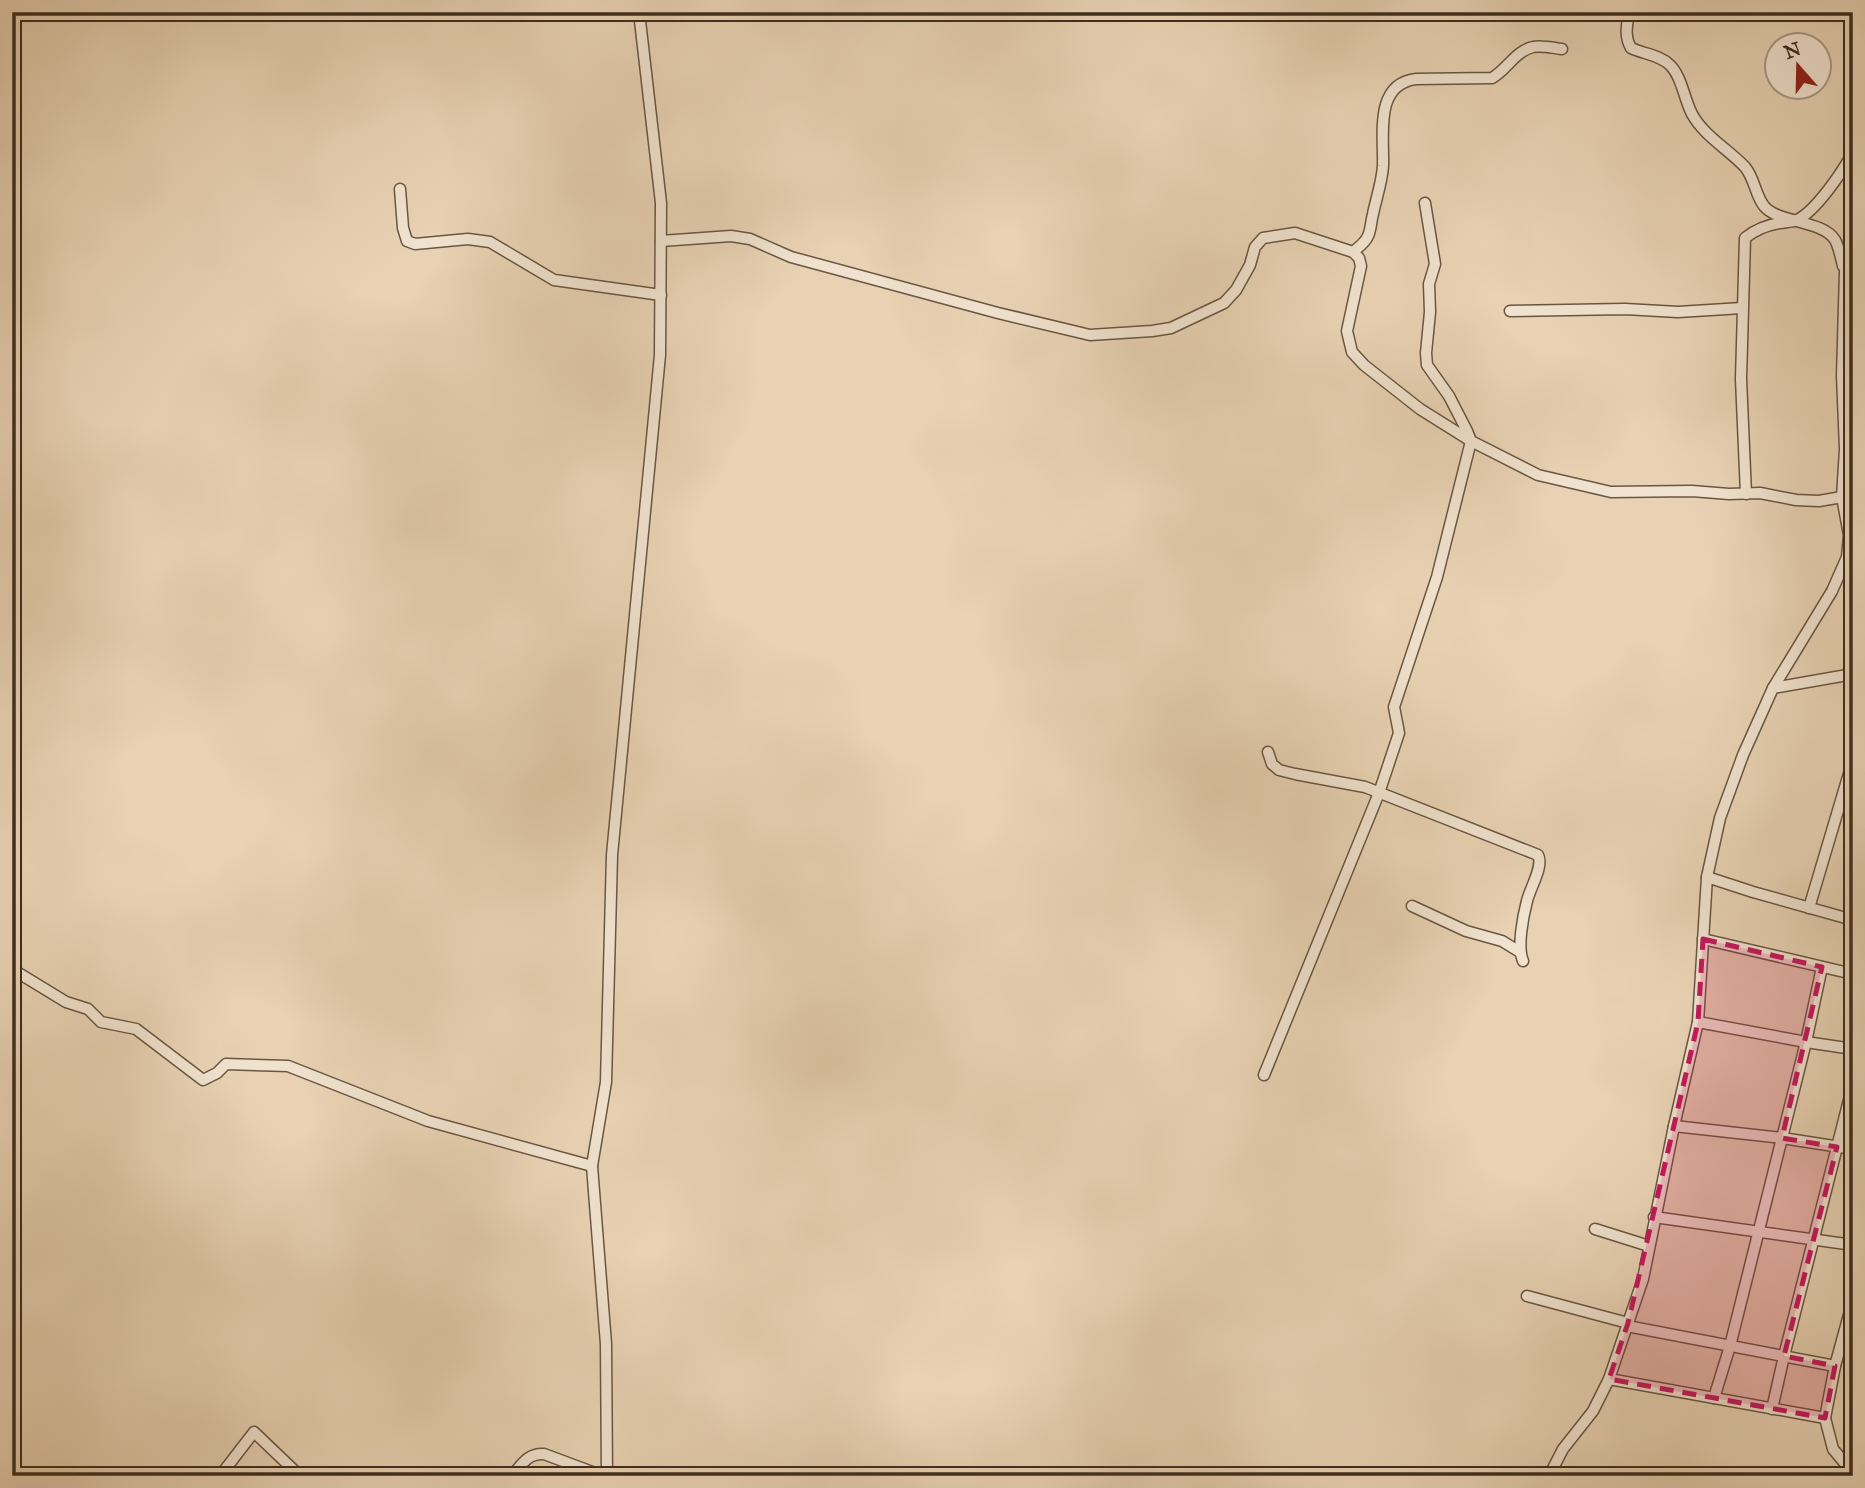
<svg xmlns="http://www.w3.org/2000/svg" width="1865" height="1488" font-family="'IM FELL Great Primer',serif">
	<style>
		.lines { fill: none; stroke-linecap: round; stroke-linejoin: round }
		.street-casing { stroke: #685743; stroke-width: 13 }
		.street { stroke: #f0e2ce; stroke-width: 10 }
		.marked { fill: #c2185b; fill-opacity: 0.2; stroke: #c2185b; stroke-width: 5; stroke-dasharray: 14 9; stroke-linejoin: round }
	</style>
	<rect width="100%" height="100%" fill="#e8d2b3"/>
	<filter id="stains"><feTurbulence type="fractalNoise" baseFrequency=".00286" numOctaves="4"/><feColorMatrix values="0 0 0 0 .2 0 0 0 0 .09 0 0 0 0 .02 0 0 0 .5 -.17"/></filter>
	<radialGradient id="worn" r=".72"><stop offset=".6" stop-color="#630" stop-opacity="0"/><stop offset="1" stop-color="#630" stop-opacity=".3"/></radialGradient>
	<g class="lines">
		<defs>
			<g id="street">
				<path d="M1629 12C1627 25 1624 36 1631 48 1644 54 1660 55 1670 65 1682 77 1684 99 1692 114 1704 136 1728 149 1745 167 1755 179 1755 195 1764 206 1777 223 1823 220 1835 240 1839 247 1841 258 1843 266"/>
				<path d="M400 189 403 228 407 241 415 244 468 239 490 242 554 280 661 295"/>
				<path d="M661 241 731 236 750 239 791 257 998 313 1090 335 1152 331 1171 328 1224 303 1236 290 1250 265 1255 247 1263 238 1295 233 1353 252 1359 258 1361 266 1347 331 1352 352 1364 365 1420 409 1471 441 1538 475 1611 492 1692 491 1729 494 1760 493 1796 500 1819 501 1842 497"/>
				<path d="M1353 252C1359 247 1365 243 1368 236 1371 230 1371 221 1373 214 1376 199 1382 182 1383 166 1384 135 1374 84 1416 79L1492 78C1507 70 1515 51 1533 47 1541 45 1553 48 1562 49"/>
				<path d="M1510 311 1625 309 1678 312 1742 308"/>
				<path d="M1746 494 1741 379 1745 238C1755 230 1768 225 1780 223 1785 222 1792 222 1797 220 1816 211 1843 171 1853 152"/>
				<path d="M1773 688 1853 674"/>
				<path d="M1268 752 1272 764 1279 770 1295 774 1365 787 1538 855C1544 866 1530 888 1527 901 1523 916 1517 947 1523 961"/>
				<path d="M1707 877 1753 892 1853 920"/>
				<path d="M1412 906 1466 931 1502 941 1520 952"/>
				<path d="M1809 908 1853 760"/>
				<path d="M1703 939 1853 974"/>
				<path d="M12 969 66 1002 88 1009 101 1022 136 1029 203 1080 217 1073 226 1064 288 1066 428 1121 592 1166"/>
				<path d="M1698 1022 1806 1042 1853 1049"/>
				<path d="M1264 1075 1379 793 1399 733 1394 707 1437 577 1471 441 1467 431 1449 396 1427 365 1426 353 1430 312 1429 284 1435 264 1425 203"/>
				<path d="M1674 1126 1782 1138 1853 1149"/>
				<path d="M1654 1217 1853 1245"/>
				<path d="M1595 1229 1649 1246"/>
				<path d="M1527 1296 1628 1323"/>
				<path d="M1853 1300 1835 1366 1825 1418 1833 1449 1853 1473"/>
				<path d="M1627 1326 1835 1366"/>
				<path d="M1609 1379 1825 1418"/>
				<path d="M1714 1398 1730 1346 1806 1042 1822 967"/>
				<path d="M1772 1409 1784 1356 1853 1084"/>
				<path d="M220 1476 254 1432 300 1476"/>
				<path d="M512 1476C522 1464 528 1453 544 1454L603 1476"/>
				<path d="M607 1476 606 1344 592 1166 606 1082 612 855 660 355 661 203 639 12"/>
				<path d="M1549 1476 1563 1449 1593 1411 1609 1379 1643 1279 1674 1126 1698 1022 1707 877 1720 818 1743 755 1773 688 1832 591 1847 557 1849 535 1842 497 1845 449 1842 376 1845 272 1853 213"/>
			</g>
		</defs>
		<use href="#street" class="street-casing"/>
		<use href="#street" class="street"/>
	</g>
	<path class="marked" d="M1703 939 1822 967 1782 1138 1837 1147 1784 1356 1835 1366 1825 1418 1609 1379 1628 1323 1698 1022Z"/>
	<rect width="1865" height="1488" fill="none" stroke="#e8d2b3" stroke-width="42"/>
	<rect x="14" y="14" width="1837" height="1460" fill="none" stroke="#3e2e1e" stroke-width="3.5"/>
	<rect x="21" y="21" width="1823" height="1446" fill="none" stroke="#3e2e1e" stroke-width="2"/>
	<g transform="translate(1798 66) rotate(340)"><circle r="33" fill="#f0e2ce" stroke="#a99a88" stroke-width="2"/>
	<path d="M0-5L12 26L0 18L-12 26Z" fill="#8f2418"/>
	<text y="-10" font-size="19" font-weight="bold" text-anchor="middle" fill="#3e2e1e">N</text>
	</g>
	<rect width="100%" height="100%" filter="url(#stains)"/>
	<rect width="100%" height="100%" fill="url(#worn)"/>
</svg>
